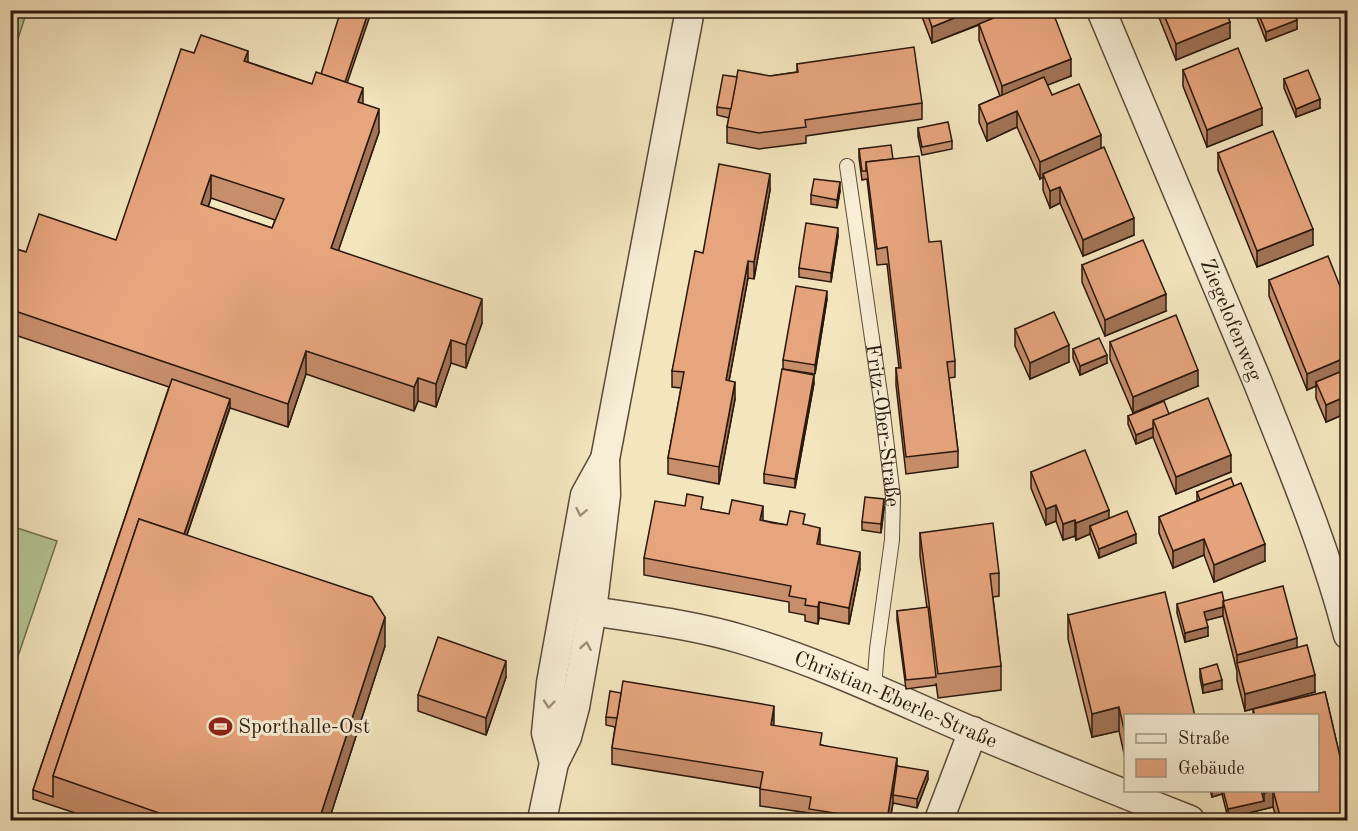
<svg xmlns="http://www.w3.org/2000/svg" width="1358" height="831" font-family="'Old Standard TT',serif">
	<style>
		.green { fill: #b5c696; stroke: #706f51; stroke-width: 1.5 }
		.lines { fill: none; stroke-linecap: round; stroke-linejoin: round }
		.lane-casing { stroke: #5c4b38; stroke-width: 16 }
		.street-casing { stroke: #5c4b38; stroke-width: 31 }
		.lane { stroke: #f7eed5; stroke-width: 14 }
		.street { stroke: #f7eed5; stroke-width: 28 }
		.wall { fill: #c78e6c; stroke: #2a180c; stroke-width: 1.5; fill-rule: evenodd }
		.shaded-wall { fill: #a27458; stroke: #2a180c; stroke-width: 1.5 }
		.building { fill: #e7a57e; stroke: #2a180c; stroke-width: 1.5; fill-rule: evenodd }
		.oneway { stroke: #9b8e7b }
		.labels { text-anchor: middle; stroke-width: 6; stroke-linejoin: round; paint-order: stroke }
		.street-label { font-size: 21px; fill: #2a180c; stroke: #f7eed5 }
		.poi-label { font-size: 21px; fill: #2a180c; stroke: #f7eed5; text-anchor: start }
	</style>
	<rect width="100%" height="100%" fill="#f3e5be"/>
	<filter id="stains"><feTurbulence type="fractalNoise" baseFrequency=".00333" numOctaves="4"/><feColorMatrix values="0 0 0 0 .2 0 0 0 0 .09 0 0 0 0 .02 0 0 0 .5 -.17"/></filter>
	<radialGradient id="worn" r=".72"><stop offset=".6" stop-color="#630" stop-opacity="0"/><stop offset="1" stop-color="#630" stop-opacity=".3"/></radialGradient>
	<g class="green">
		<path d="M11 10 27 11 11 60 10 11Z"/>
		<path d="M11 526 57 541 11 677 10 526Z"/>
	</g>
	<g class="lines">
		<defs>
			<g id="lane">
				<path id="s1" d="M847 166 883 414 893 497 892 540 877 649 874 688"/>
			</g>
			<g id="street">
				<path id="s2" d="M1101 10C1154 135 1207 259 1258 383 1291 466 1326 549 1348 635"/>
				<path id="s3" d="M592 611C643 619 694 625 744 640 822 663 896 699 971 731 1044 762 1117 791 1190 820"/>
				<path d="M554 763 546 733 551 683 585 495 605 459"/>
				<path d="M542 820 554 763 567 737 575 707 592 611 606 495 605 459 690 10"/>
				<path d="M939 820 973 731"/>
			</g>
		</defs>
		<use href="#lane" class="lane-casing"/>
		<use href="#street" class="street-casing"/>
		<use href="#lane" class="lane"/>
		<use href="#street" class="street"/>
	</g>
	<g class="wall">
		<path d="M800 10H823L821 17Z"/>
		<path d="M921 10H1052L1071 76 1047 85 1052 95 1101 149 1134 235 1083 256 1060 203 1050 208 1043 190V177L1040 179 1017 127 987 141 979 122V105L1000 96 979 40V25L932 43 921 14Z"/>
		<path d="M1156 10H1226L1230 38 1176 60Z"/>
		<path d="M1254 10H1293L1297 29 1266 41Z"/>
		<path d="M194 53 248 62 312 84 347 83 363 104 379 132 338 251 482 323 466 368 451 363 436 407 418 401 414 411 306 374 288 427 230 408 187 535 385 646 329 820H96L33 799V790L169 387 12 334V328L10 327V247L26 252 116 240ZM211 198 275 220 272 228 208 207Z"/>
		<path d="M797 64 922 103V119L806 136V143L759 149 727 143V127L729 118 717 115V107L737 77 770 76 797 72Z"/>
		<path d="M1183 70 1262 125 1207 147 1183 86Z"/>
		<path d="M1284 79 1320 108 1296 117 1284 88Z"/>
		<path d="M918 128 952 141V149L922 155 918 136Z"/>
		<path d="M859 149 893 159 929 242 955 361V377L949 378 958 451V467L906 474 896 385V368H899L887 264 877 265 867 179 862 180 859 158Z"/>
		<path d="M1218 153 1313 245 1257 267 1218 170Z"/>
		<path d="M770 190 754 279 748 278 729 381 735 399 719 484 668 474V458L681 388 672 387V371L703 253Z"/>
		<path d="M840 191 837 208 811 204V195Z"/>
		<path d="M838 236 831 282 799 277V268Z"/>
		<path d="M1082 265 1166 311 1105 336 1082 282Z"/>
		<path d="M1269 280 1347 304V413L1326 422 1316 398V386L1307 390 1269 296Z"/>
		<path d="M827 299 815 374 783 369V360Z"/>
		<path d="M1015 329 1069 362 1030 379 1015 346Z"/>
		<path d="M1110 342 1198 386 1133 413 1110 359Z"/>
		<path d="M1073 349 1107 363 1080 375 1073 358Z"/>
		<path d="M814 383 795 488 764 483V474Z"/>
		<path d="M1169 414 1231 472 1176 494 1153 437 1136 444 1128 424V416Z"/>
		<path d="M1347 460V483L1345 477V461Z"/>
		<path d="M1031 472 1109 518 1136 543 1099 558 1090 534 1076 540 1075 536 1063 540 1056 521 1046 525 1031 488Z"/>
		<path d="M1197 492 1265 561 1214 582 1204 555 1173 568 1159 533V517L1197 501Z"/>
		<path d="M685 506 787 525H805L820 545 860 569 849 624 819 618 818 624 805 621V615L789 612V602L644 575V558Z"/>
		<path d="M884 508 881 533 862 530V522Z"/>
		<path d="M920 533 999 573V596L993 597 1001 666V690L938 698 936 683V685L906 689 897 620V611L927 608 920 556Z"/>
		<path d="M1224 601 1297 648 1315 692 1245 711 1237 680V671L1223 616 1206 620 1208 636 1185 642 1177 613V604Z"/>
		<path d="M1068 615 1125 716V758L1119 731 1092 737 1068 639Z"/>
		<path d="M1200 669 1222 689 1203 693 1200 678Z"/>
		<path d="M506 677 486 735 418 711V695Z"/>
		<path d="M1325 692 1347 787V820H1277L1273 807 1228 818 1222 794 1212 797 1210 790H1317V716H1253V709Z"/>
		<path d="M606 717 773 725 822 745 897 766 928 779 917 808 893 803 890 820H809V813L760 806V788L612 764V748L615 727 606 725Z"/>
	</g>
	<g class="shaded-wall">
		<path d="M369 10H372L340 104V95Z"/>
		<path d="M974 10H1015L932 43V27Z"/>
		<path d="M1297 20V29L1266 41V32Z"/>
		<path d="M1230 22V38L1176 60V44Z"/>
		<path d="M248 51V74L244 61Z"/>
		<path d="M1071 59V76L1002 103V86Z"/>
		<path d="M363 88V112L358 102Z"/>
		<path d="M1320 99V108L1296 117V109Z"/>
		<path d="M1262 108V125L1207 147V130Z"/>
		<path d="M379 109V132L331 272V248Z"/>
		<path d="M1017 111V127L987 141V124Z"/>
		<path d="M1101 135V151L1043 174V177L1040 179V162Z"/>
		<path d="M770 174V190L754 279V262Z"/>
		<path d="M211 175V198L201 228V204Z"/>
		<path d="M840 182V191L837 208V200Z"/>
		<path d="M1060 187V203L1050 208V191Z"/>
		<path d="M1134 218V235L1083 256V240Z"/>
		<path d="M838 228V236L831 282V273Z"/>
		<path d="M1313 229V245L1257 267V251Z"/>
		<path d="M748 261V278L726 397V380Z"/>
		<path d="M827 291V299L815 374V365Z"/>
		<path d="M1166 294V311L1105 336V320Z"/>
		<path d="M482 299V323L466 368V345Z"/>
		<path d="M451 340V363L436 407V384Z"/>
		<path d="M1069 345V362L1030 379V363Z"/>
		<path d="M306 351V374L288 427V404Z"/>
		<path d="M1107 355V363L1080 375V366Z"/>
		<path d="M1347 357V374L1316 382V386L1307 390V374Z"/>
		<path d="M1198 370V386L1133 413V397Z"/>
		<path d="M814 375V383L795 488V479Z"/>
		<path d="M418 378V401L414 411V387Z"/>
		<path d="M735 382V399L719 484V467Z"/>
		<path d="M1347 396V413L1326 422V405Z"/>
		<path d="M230 399V407L178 561V553Z"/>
		<path d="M1153 428V437L1136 444V435Z"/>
		<path d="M1231 455V472L1176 494V477Z"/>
		<path d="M884 499V508L881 533V524Z"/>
		<path d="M1056 505V521L1046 525V509Z"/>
		<path d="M763 506V522L760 520Z"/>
		<path d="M1109 510V527L1090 526V534L1076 540V523Z"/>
		<path d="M1075 520V536L1063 540V524Z"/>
		<path d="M820 528V544L817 560V544Z"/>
		<path d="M1136 534V543L1099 558V549Z"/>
		<path d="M1204 539V555L1173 568V551Z"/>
		<path d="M1265 544V561L1214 582V565Z"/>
		<path d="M860 552V569L849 624V608Z"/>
		<path d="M819 602V618L818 624V607Z"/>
		<path d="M1223 607V616L1204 621V612Z"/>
		<path d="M385 617V646L329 820H319Z"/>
		<path d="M1208 627V636L1185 642V633Z"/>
		<path d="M1297 638V655L1237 663V655Z"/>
		<path d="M506 661V677L486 735V718Z"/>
		<path d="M1315 675V692L1245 711V694Z"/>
		<path d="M1222 680V689L1203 693V685Z"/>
		<path d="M774 706V723L771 741V725Z"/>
		<path d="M1119 707V731L1092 737V714Z"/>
		<path d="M897 758V774L893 795V803L890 820H887Z"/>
		<path d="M928 771V779L917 808V799Z"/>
		<path d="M1212 790H1222V794L1212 797Z"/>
		<path d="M1273 790V807L1228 818V809L1264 801V793Z"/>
		<path d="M1347 812V820H1314Z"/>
	</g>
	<g class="building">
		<path d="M341 10H369L345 82 321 74Z"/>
		<path d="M926 10H974L932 27Z"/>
		<path d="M1013 10H1052L1071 59 1002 86 979 24Z"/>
		<path d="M1162 10H1226L1230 22 1176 44Z"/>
		<path d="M1257 10H1293L1297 20 1266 32Z"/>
		<path d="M201 35 248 51 244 61 312 84 316 72 363 88 358 102 379 109 331 248 482 299 466 345 451 340 436 384 418 378 414 387 306 351 288 404 12 310 14 305 10 304V247L26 252 39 214 116 240 181 49 194 53ZM211 175 284 199 272 228 201 204Z"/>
		<path d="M914 47 922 103 805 120 806 127 759 133 727 127 738 70 770 76 798 72 797 64Z"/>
		<path d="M1238 48 1262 108 1207 130 1183 70Z"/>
		<path d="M1308 70 1320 99 1296 109 1284 79Z"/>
		<path d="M723 75 737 77 731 109 717 107Z"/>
		<path d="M1044 77 1052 95 1079 84 1101 135 1040 162 1017 111 987 124 979 105Z"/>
		<path d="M948 122 952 141 922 147 918 128Z"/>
		<path d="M1273 131 1313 229 1257 251 1218 153Z"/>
		<path d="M891 145 893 159 866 162V171H862L859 149Z"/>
		<path d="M1104 147 1134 218 1083 240 1060 187 1050 191 1043 174Z"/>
		<path d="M919 156 929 242 941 241 955 361 947 362 958 451 906 457 896 368H901L887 247 877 249 866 162Z"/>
		<path d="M719 164 770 174 754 262 748 261 726 380 735 382 719 467 668 458 684 372 672 371 695 251 703 253Z"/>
		<path d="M814 179 840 182 837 200 811 195Z"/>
		<path d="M806 223 838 228 831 273 799 268Z"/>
		<path d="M1143 240 1166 294 1105 320 1082 265Z"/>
		<path d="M1328 256 1347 304V357L1307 374 1269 280Z"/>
		<path d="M796 286 827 291 815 365 783 360Z"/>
		<path d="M1054 312 1069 345 1030 363 1015 329Z"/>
		<path d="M1176 315 1198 370 1133 397 1110 342Z"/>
		<path d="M1099 338 1107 355 1080 366 1073 349Z"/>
		<path d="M782 369 814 375 795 479 764 474Z"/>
		<path d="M1347 369V396L1326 405 1316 382Z"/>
		<path d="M172 379 230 399 184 534 139 519 53 776V797L33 790Z"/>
		<path d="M1208 398 1231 455 1176 477 1153 420Z"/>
		<path d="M1164 401 1169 414 1153 420V428L1136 435 1128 416Z"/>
		<path d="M1085 450 1109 510 1076 523 1075 520 1063 524 1056 505 1046 509 1031 472Z"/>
		<path d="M1231 478 1234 486 1200 500 1197 492Z"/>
		<path d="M1241 483 1265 544 1214 565 1204 539 1173 551 1159 517Z"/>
		<path d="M687 494 703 497 701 509 729 514 732 500 763 506 760 520 773 523 787 525 790 511 805 514 803 524 820 528 817 544 860 552 849 608 819 602 818 607 805 605 806 599 789 596 791 586 644 558 655 501 685 506Z"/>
		<path d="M865 497 884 499 881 524 862 522Z"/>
		<path d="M1127 511 1136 534 1099 549 1090 526Z"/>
		<path d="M139 519 372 597 385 617 319 820H179L53 776Z"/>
		<path d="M993 523 999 573 990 574 1001 666 938 674 920 533Z"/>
		<path d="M1283 586 1297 638 1237 655 1223 601Z"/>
		<path d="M1165 592 1195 716H1125V734L1119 707 1092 714 1068 615Z"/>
		<path d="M1222 592 1224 601H1223V607L1204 612 1208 627 1185 633 1177 604Z"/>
		<path d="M928 607 936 677 906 680 897 611Z"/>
		<path d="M438 637 506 661 486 718 418 695Z"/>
		<path d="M1307 645 1315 675 1245 694 1237 663Z"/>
		<path d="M1217 664 1222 680 1203 685 1200 669Z"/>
		<path d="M623 681 774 706 771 725 822 733 820 745 897 758 887 820H878L809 809 811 797 760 789 763 772 612 748Z"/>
		<path d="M610 691 621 693 617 718 606 717Z"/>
		<path d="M1325 692 1347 787V812L1314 820H1281L1273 790H1317V716H1255L1253 709Z"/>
		<path d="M897 766 928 771 917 799 893 795Z"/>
		<path d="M1223 790H1261L1264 801 1228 809Z"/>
		<path d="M1263 790H1273L1264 793Z"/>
	</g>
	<defs><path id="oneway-chevron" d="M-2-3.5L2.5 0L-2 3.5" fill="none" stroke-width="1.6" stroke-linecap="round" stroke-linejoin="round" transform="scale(1.5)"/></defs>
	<g class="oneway">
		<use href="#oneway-chevron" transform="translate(581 512) rotate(102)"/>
		<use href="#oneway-chevron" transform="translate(586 646) rotate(-80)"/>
		<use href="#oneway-chevron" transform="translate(549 704) rotate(95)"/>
	</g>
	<defs>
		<symbol id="stadium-bare" viewBox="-9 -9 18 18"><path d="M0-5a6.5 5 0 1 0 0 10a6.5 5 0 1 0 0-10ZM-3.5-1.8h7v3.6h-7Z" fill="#8f2418" stroke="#f7eed5" stroke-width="2.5" paint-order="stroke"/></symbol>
	</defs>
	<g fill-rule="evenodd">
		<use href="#stadium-bare" x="204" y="710" width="33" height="33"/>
	</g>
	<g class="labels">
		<g class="street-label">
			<text dy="7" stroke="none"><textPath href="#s2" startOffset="336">Ziegelofenweg</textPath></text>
			<text dy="7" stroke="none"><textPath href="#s1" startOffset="262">Fritz-Ober-Straße</textPath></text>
			<text dy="7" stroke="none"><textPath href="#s3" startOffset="318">Christian-Eberle-Straße</textPath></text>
		</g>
		<g class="poi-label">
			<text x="238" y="733">Sporthalle-Ost</text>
		</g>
	</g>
	<rect width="1358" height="831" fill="none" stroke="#f3e5be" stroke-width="36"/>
	<rect x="12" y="12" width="1334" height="807" fill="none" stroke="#2a180c" stroke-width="3"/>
	<rect x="18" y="18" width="1322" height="795" fill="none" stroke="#2a180c" stroke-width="1.5"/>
	<rect x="1124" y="714" width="195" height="78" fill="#f7eed5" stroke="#a59885" stroke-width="1.5"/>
	<rect x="1136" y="734" width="30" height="9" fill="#f7eed5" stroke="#a59885" stroke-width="1.5"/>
	<text x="1178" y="744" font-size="18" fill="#2a180c">Straße</text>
	<rect x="1136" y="759" width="30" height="18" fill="#e7a57e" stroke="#a59885" stroke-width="1.5"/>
	<text x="1178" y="774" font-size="18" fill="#2a180c">Gebäude</text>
	<rect width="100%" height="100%" filter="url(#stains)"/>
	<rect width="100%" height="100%" fill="url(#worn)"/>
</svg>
